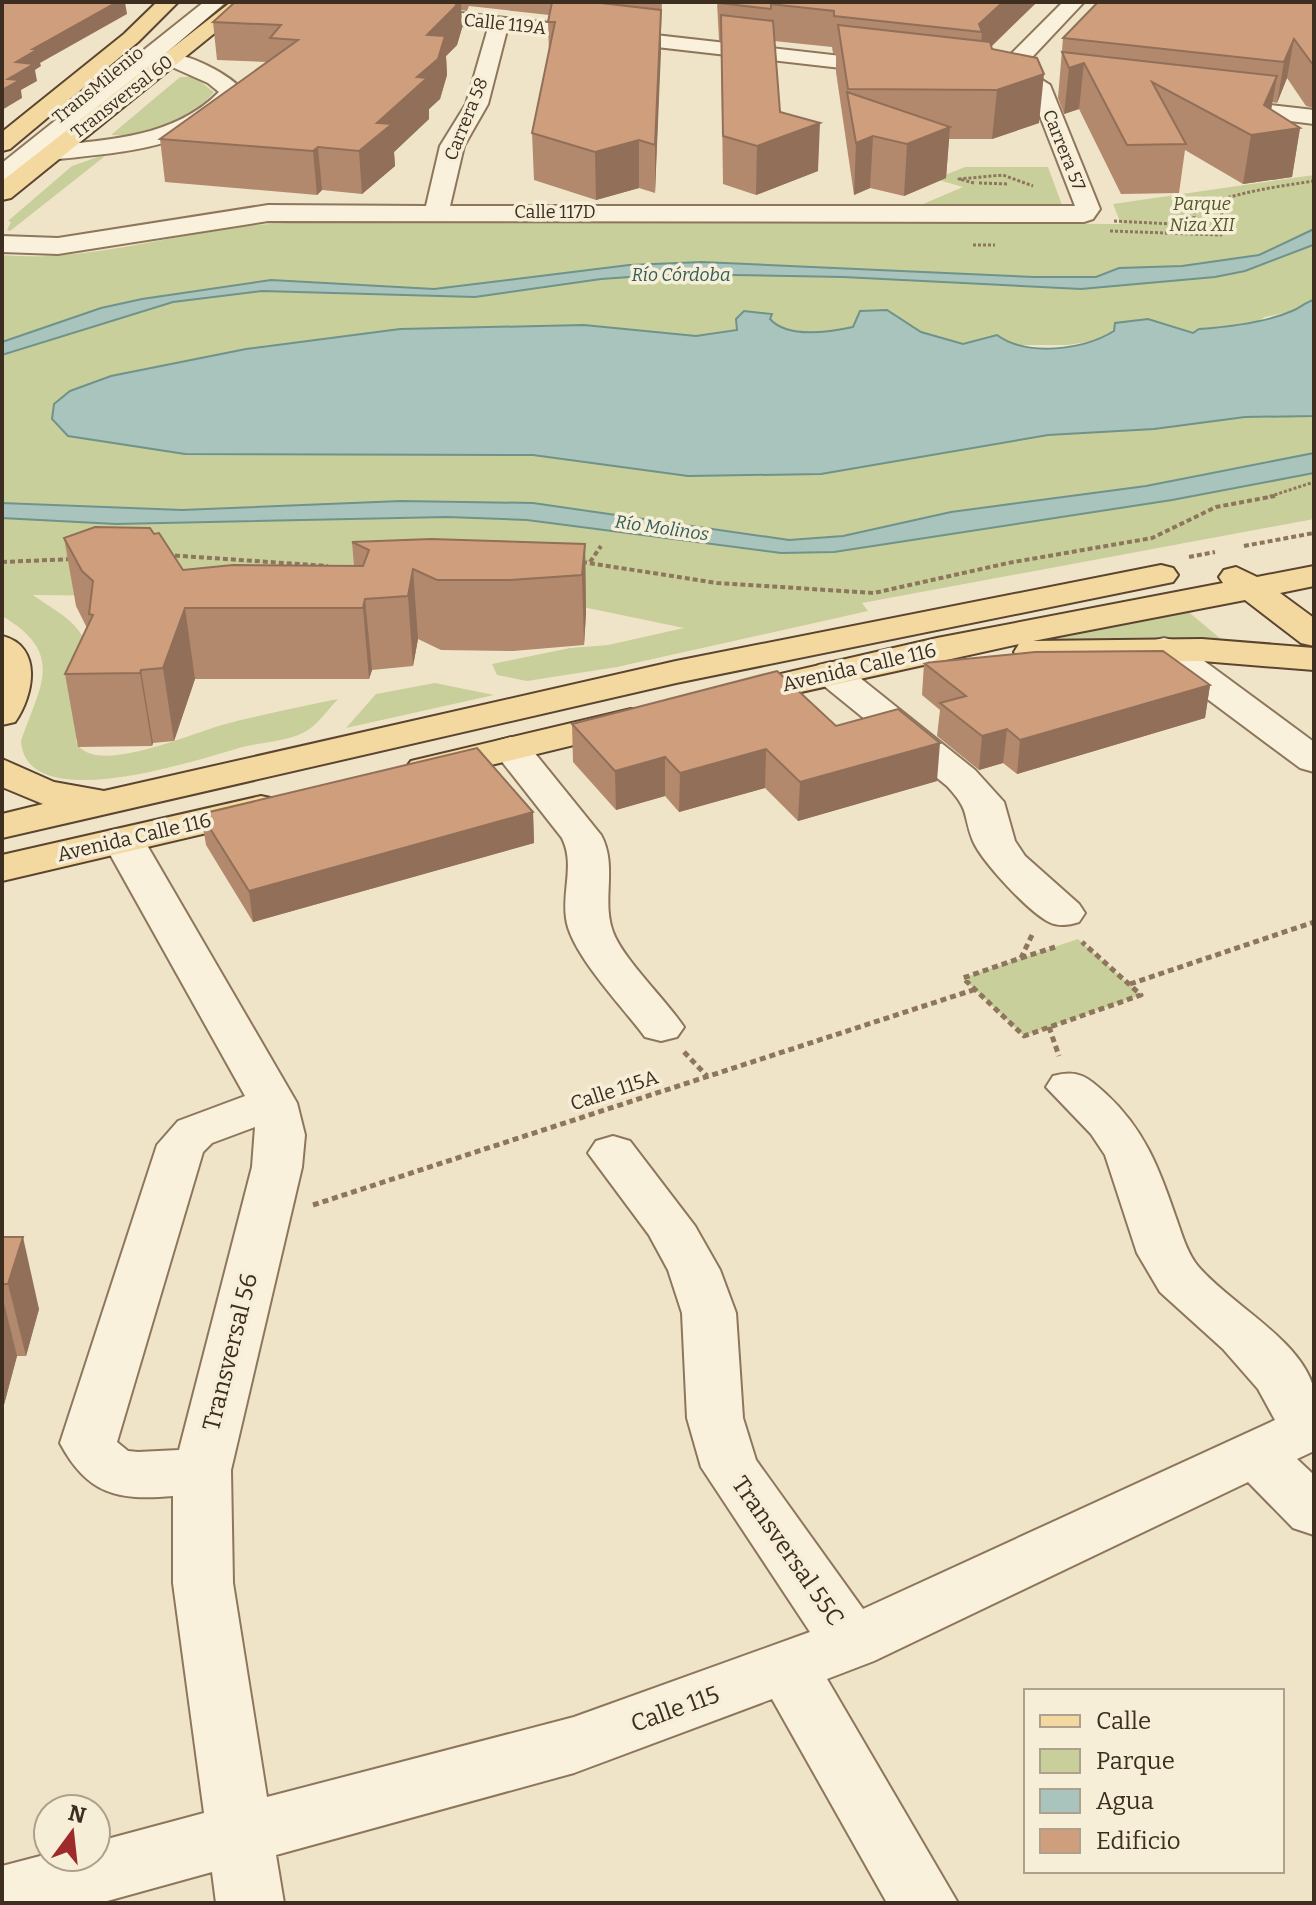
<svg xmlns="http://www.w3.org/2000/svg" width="1316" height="1905" font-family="Bitter,serif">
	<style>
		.green { fill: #c9cf9b }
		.water { fill: #a9c4bc; stroke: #6f938a; stroke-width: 2 }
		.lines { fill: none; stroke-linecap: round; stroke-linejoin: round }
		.minor-casing { stroke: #8d765c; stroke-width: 4 }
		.major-casing { stroke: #5b4430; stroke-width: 4 }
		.path-far2 { stroke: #8d765c; stroke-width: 3; stroke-dasharray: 3 2; stroke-linecap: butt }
		.path-far1 { stroke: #8d765c; stroke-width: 4; stroke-dasharray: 5 3; stroke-linecap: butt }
		.path { stroke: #8d765c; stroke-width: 5; stroke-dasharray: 6 4; stroke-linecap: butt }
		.minor { fill: #faf1dc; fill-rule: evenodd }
		.major { fill: #f3d9a0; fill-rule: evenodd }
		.wall { fill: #b2896c }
		.shaded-wall { fill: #916f58 }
		.building { fill: #cf9f7d; stroke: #916f58; stroke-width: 2 }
		.labels { text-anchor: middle; stroke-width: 7; stroke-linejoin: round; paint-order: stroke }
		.far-street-label { font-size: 18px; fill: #3d2e20; stroke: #f7eed8 }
		.far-park-label { font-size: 18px; font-style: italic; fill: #4d5a26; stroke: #f7eed8 }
		.far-water-label { font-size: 18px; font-style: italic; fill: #2f5d5a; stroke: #f7eed8 }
		.street-label { font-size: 20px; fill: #3d2e20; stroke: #f7eed8 }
		.near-street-label { font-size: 24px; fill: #3d2e20; stroke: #f7eed8 }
	</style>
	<rect width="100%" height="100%" fill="#f0e4c8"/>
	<g class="green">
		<path d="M180 77H194L214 92C189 122 150 138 111 135Z"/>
		<path d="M109 153 10 231 7 230 11 222 8 221 72 166Z"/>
		<path d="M965 167H1048L1062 205 916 207 963 187 935 179Z"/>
		<path d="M1314 175V229L1259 255 1182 266 1119 268 1096 277H1034L702 262 629 265 434 289 271 280 142 299 101 308 2 342V255C99 264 194 225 290 223 567 219 844 222 1121 224L1113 204Z"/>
		<path d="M1314 244V300L1293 311 1265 317 1254 323 1194 333 1148 319 1099 340 1068 345H1012L997 335 963 344 921 332 887 310 861 311 853 327C830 332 788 339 770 319L720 335 696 336 584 325 400 329 246 349 161 368 110 440 185 454 533 455 688 476 821 474 1048 435 1154 429 1245 417 1314 416V519L862 603 868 611 617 667 527 681 497 675 492 664 570 648 608 645 684 628 549 600 33 595C45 604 61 612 73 624 106 658 90 702 76 741 90 779 195 732 222 725 260 715 299 707 338 699 329 708 319 723 308 730 292 741 262 742 243 747 202 758 26 819 21 741 39 687 67 654 2 616V355L173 302 262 291 475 297 601 279 673 274 843 277 1081 289 1215 277 1269 263Z"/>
		<path d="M1185 609 1221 639H1033Z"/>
		<path d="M435 683 494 695 346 728 376 694Z"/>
		<path d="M1078 939 1141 995 1024 1036 963 978Z"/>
	</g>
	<g class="water">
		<path d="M1314 229 1313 245 1245 271 1215 277 1081 289 843 277 673 274 601 279 475 297 262 291 173 302 2 355V342L101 308 142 299 271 280 434 289 629 265 702 262 1034 277H1096L1119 268 1182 266 1259 255Z"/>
		<path d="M1314 300V416L1245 417 1154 429 1048 435 821 474 688 476 533 455 185 454 68 436 52 419 54 404 70 391 111 376 246 349 400 329 584 325 696 336 737 330 736 319 744 311 772 314 770 319C788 339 830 332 853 327L860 311 887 310 921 332 963 344 997 335C1027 357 1083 350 1114 331L1115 323 1148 319 1193 333 1199 329C1226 327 1267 322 1292 311 1300 308 1305 302 1314 300Z"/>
		<path d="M1314 453V473L1172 500 834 552 781 553 527 520 447 517 116 524 2 518V503L182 510 401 501 533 503 789 540 843 536 951 512 1146 486Z"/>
	</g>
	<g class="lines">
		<defs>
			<g id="minor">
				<path d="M204 2H226L165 54C185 51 231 75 243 91 201 151 117 152 51 160L41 155 11 180 2 182V163ZM161 57 163 63 208 83 219 92C175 137 112 139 52 146Z"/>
				<path d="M300 2H363L894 62 905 68 894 74 507 30 488 104 464 146 450 206H1075L1028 85 1039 78 1050 85 1100 209 1093 219 1084 222 268 221 58 254 2 252V236L58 238 268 205 426 206 440 146 466 104 488 28 310 8Z"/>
				<path d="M1063 2H1084L1006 85H990L987 80 990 75Z"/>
				<path d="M1217 99 1314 110V124L1209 111 1206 106Z"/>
				<path d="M1164 638 1177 641 1314 742V772L1300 768 1151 657 1146 649 1151 641Z"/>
				<path d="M831 662 844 665 975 770 1004 802 1015 841 1025 856 1079 904 1085 913 1079 922C1069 925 1059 927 1049 922 1029 912 982 862 973 841 962 813 971 812 947 786L818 681 813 673 818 665Z"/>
				<path d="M511 737 525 741 601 835C618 866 601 900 613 932 623 959 666 1000 684 1027L677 1037 661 1041 645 1037C623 1007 570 953 566 918 562 890 575 864 562 838L492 749 497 741Z"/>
				<path d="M123 828 138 831 144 840 297 1103 305 1135 302 1167 231 1470 233 1583 267 1797 574 1717 810 1632 701 1467 687 1418 682 1313 668 1270 649 1235 588 1153 596 1141 613 1136 630 1141 695 1226 720 1270 736 1313 743 1418 756 1460 863 1609 1275 1420 1258 1389 1223 1349 1160 1292 1137 1253 1105 1155 1091 1134 1046 1087 1053 1076C1078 1069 1088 1077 1106 1094 1144 1129 1159 1168 1175 1215 1181 1231 1186 1251 1197 1265 1229 1304 1300 1338 1314 1389 1316 1407 1314 1432 1314 1451L1297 1459 1314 1475V1535L1293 1528 1248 1482 874 1661 827 1679 958 1903H887L772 1699 574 1773 276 1855 284 1903H216L212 1872 100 1903H2V1866L48 1854V1857H96V1842L204 1813 173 1583V1496C117 1501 87 1494 60 1443L157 1145 178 1121 245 1096 102 840 108 831ZM255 1127 252 1167 179 1450 138 1452 128 1451 117 1442 203 1152 212 1143Z"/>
			</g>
			<g id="major">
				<path d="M157 2H178L138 42 10 149 2 151V132L124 34Z"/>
				<path d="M231 2H253L11 198 2 200V181Z"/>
				<path d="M1161 565 1173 568 1178 575 1173 582 676 683 2 838V814L43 804 2 787V759L54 782 104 791 676 661Z"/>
				<path d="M1314 566V586L1280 593 1314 618V646L1301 643 1245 600 1033 641 1202 639 1314 648V670L1202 661 1032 663 1019 660 1014 652 1019 644 1028 642 733 707 720 704 714 696 720 688 937 638 1223 583 1219 577 1224 570 1236 567 1257 577Z"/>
				<path d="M2 636C43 646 34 695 15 722L2 725Z"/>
				<path d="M631 709 644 712 650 720 644 728 425 781 411 777 405 769 411 761Z"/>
				<path d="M261 796 275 799 281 808 275 817 2 881V855Z"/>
			</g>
		</defs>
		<use href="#minor" class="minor-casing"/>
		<use href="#major" class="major-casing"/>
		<g class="path-far2">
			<path d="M974 183 959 179 1003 175 1033 186"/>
			<path d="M979 183 1008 184"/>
			<path d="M1114 221 1193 225 1195 209C1233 193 1273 187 1314 181"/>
			<path d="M1110 231 1221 235 1222 200"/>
			<path d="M973 245H995"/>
			<path d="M1265 498 1314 482"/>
		</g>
		<g class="path-far1">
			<path d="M1244 546 1314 533"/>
			<path d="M167 555 328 566"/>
			<path d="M1189 557 1215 552"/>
			<path d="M2 562 73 559"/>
			<path d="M582 562 717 583 874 593 1008 563 1152 538 1216 507 1275 496"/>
			<path d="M590 562 601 546"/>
		</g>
		<g class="path">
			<path d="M1032 935 1021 958 963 978 1024 1036 1141 995 1082 942"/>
			<path d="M1021 958 1055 947"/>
			<path d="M1130 984 1314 922"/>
			<path d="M1049 1027 1059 1056"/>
			<path d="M684 1052 707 1076"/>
			<path d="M313 1205 976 989"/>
		</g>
		<use href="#minor" class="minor"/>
		<use href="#major" class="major"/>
	</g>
	<g class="wall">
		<path d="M235 2H662L655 193 639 188 596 200 534 180 532 133 549 53 548 22 549 15 469 6 467 11 461 10 462 28 457 45 446 56 447 75 440 99 429 109V119L394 152 395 166 362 194 322 190 317 195 165 182 160 139 267 62 217 60 213 22Z"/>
		<path d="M717 2H1037L991 47 1039 123 992 139H949L946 178 904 196 870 188 854 195 836 72V53H833L832 47 774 41 780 112 818 171 756 195 723 184 721 40H719Z"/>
		<path d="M1314 2V108L1306 106 1287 78 1277 103 1272 102 1271 110 1300 128 1292 177 1243 184 1185 150 1179 193 1121 194 1079 109 1064 114 1058 98 1063 38Z"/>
		<path d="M154 534 183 570 354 566 352 542 585 544 586 613 584 645 513 651 441 650 418 639 413 666 372 670 369 679H195L174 741 153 743 152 746 78 747 65 674 87 628 76 606 64 538Z"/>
		<path d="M924 663 1210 685 1205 718 1017 774 1003 763 979 770 937 736 940 710 922 695Z"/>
		<path d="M572 724 836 726 937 781 798 821 765 788 679 812 665 796 616 810 573 762Z"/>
		<path d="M533 812 534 843 253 922 206 845 201 814Z"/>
		<path d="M2 1237 39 1309 26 1356H17L2 1412Z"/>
	</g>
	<g class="shaded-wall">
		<path d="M117 2H125L127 14 40 63 41 66 35 70 37 81 21 90 22 98 2 110V90L16 62 33 49Z"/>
		<path d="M457 2H461L462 28 457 45 446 56 447 75 440 99 429 109V119L394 152 395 166 362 194 359 151 377 123 417 77 427 35Z"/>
		<path d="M1003 2H1037L980 57 982 32 979 24Z"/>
		<path d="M661 10V52L655 193V145Z"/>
		<path d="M1294 39 1287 78 1277 103 1284 62Z"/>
		<path d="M1084 63 1079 109 1064 114 1069 68Z"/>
		<path d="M1044 74 1039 123 992 139 997 90Z"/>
		<path d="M1277 76 1269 122 1300 128 1292 177 1243 184 1251 135Z"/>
		<path d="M820 123 818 171 756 195 757 146Z"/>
		<path d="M950 127 946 178 904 196 907 144Z"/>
		<path d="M873 136 870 188 854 195 856 143Z"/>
		<path d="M639 140V188L596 200 595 152Z"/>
		<path d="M318 147 322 190 317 195 313 151Z"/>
		<path d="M585 544 586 613 584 645 582 575Z"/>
		<path d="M413 569 418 639 413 666 408 596Z"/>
		<path d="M365 599 372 670 369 679 363 608Z"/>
		<path d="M185 608 195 679 174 741 163 668Z"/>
		<path d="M141 670 153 743 152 746 140 673Z"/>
		<path d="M1210 685 1205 718 1017 774 1020 740Z"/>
		<path d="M1007 729 1003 763 979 770 982 736Z"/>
		<path d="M940 743 937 781 798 821 800 782Z"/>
		<path d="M766 749 765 788 679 812 680 773Z"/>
		<path d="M665 757V796L616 810 615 771Z"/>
		<path d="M533 812 534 843 253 922 249 891Z"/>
		<path d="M23 1237 39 1309 26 1356 8 1284Z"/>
		<path d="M2 1295 17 1356 2 1412Z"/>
	</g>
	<g class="building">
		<path d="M2 2H117L33 49H38L16 62 34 64 8 79 20 80 2 90Z"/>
		<path d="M235 2H457L455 7 427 35 445 36 438 59 417 77 427 78 377 123 392 124 359 151 318 147 313 151 160 139 298 40 270 38 281 25 213 22Z"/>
		<path d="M552 2H592L661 10 655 145 639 140 595 152 532 133 555 22H548Z"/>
		<path d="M720 2H1003L979 24 982 32 834 16V11L771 4V9L720 3Z"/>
		<path d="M1098 2H1314V66L1294 39 1284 62 1063 38Z"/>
		<path d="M721 15 773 21 780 112 820 123 757 146 723 136Z"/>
		<path d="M838 25 990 42 992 49 1037 58 1044 74 997 90 848 89Z"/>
		<path d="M1062 52 1277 76 1264 105 1300 128 1251 135 1152 82 1186 144 1127 145 1084 63 1069 68Z"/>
		<path d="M847 92 950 127 907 144 873 136 856 143Z"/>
		<path d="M95 527 150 528 154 534 159 533 183 570 233 565 363 566 369 550 352 542 431 539 585 544 582 575 510 580H437L413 569 408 596 365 599 363 608H185L163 668 141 670 140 673 65 674 93 615 89 614 93 581 82 571 64 538Z"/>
		<path d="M1163 651 1210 685 1020 740 1007 729 982 736 940 703 966 696 924 663 1035 652Z"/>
		<path d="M777 671 836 726 898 709 940 743 800 782 766 749 680 773 665 757 615 771 572 724Z"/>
		<path d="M477 748 533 812 249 891 201 814Z"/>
		<path d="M2 1237H23L8 1284H2Z"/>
	</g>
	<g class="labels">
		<g class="far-street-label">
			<text transform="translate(505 24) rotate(6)" y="6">Calle 119A</text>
			<text transform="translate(98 85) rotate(-39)" y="6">TransMilenio</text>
			<text transform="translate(122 97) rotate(-38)" y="6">Transversal 60</text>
			<text transform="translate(466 119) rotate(-68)" y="6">Carrera 58</text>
			<text transform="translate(1064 150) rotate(68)" y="6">Carrera 57</text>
			<text x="555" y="218">Calle 117D</text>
		</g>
		<g class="far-park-label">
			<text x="1202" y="210">Parque<tspan x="1202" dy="21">Niza XII</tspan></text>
		</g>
		<g class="far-water-label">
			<text x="681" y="281">Río Córdoba</text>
			<text transform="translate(662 528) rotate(8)" y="6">Río Molinos</text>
		</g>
		<g class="street-label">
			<text transform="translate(859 667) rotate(-13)" y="7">Avenida Calle 116</text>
			<text transform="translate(134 837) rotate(-13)" y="7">Avenida Calle 116</text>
			<text transform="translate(614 1090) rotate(-18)" y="7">Calle 115A</text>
		</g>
		<g class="near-street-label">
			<text transform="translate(230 1352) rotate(-76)" y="8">Transversal 56</text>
			<text transform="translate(788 1551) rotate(55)" y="8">Transversal 55C</text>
			<text transform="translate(675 1709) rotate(-20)" y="8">Calle 115</text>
		</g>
	</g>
	<rect width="1316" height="1905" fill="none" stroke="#3d2e20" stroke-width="8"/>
	<rect x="1024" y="1689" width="260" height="184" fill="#f7eed8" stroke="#ada18e" stroke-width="2"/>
	<rect x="1040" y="1715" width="40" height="12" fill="#f3d9a0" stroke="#ada18e" stroke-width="2"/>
	<text x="1096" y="1729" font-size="24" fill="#3d2e20">Calle</text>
	<rect x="1040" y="1749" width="40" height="24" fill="#c9cf9b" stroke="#ada18e" stroke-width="2"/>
	<text x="1096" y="1769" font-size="24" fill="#3d2e20">Parque</text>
	<rect x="1040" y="1789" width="40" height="24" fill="#a9c4bc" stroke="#ada18e" stroke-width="2"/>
	<text x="1096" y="1809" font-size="24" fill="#3d2e20">Agua</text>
	<rect x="1040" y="1829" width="40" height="24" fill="#cf9f7d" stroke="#ada18e" stroke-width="2"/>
	<text x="1096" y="1849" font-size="24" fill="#3d2e20">Edificio</text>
	<g transform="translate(72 1833) rotate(15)"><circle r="38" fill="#f7eed8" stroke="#ada18e" stroke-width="2"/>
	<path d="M0-6L14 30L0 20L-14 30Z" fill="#9e2a2b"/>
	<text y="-12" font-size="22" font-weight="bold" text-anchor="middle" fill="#3d2e20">N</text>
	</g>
</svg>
